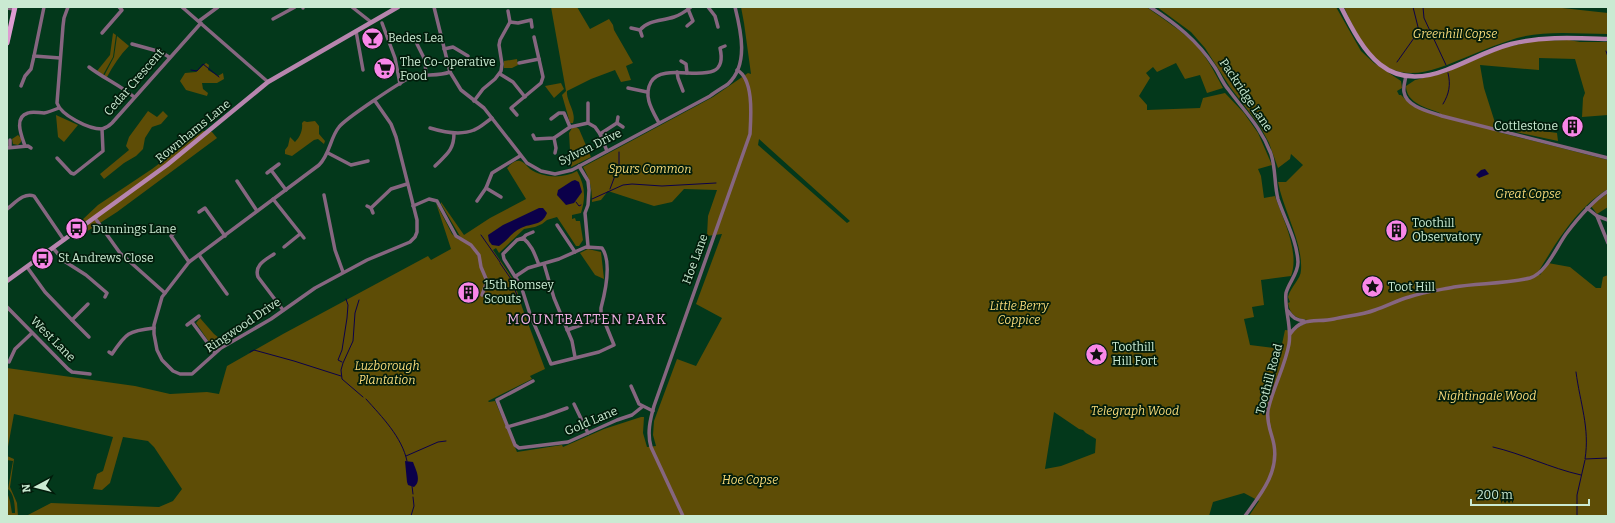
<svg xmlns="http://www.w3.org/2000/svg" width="1615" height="523" font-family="Bitter,serif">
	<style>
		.green { fill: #5e4d06; fill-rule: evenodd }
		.water { fill: #0b004a }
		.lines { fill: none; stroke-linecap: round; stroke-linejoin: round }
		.stream { stroke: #0b004a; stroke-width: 1 }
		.street { stroke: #866680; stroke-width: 3.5 }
		.secondary { stroke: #b785ae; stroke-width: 4.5 }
		.primary { stroke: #de9cd2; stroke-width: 5 }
		.labels { text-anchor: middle; stroke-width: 3.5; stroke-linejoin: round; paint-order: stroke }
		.park-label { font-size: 12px; font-style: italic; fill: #f9db7a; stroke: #021c0b }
		.poi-label { font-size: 12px; fill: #caead2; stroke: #021c0b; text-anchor: start }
		.street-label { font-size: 12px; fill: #caead2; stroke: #021c0b }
		.quarter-label { font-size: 14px; letter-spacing: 1px; fill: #edade1; stroke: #021c0b }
	</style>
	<rect width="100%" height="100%" fill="#03381b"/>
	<g class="green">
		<path d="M551 7H577L590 29 609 19 613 25 614 30 633 63 626 66 631 80 621 82 615 70 591 79 567 91C566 101 577 113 573 123H570L562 95 566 91Z"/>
		<path d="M741 7H1146L1148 8C1163 19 1181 30 1195 44 1207 57 1215 73 1223 88L1207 93 1200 75 1185 79 1176 63 1157 72 1153 67 1146 73 1150 78 1139 96 1147 105V110L1200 108 1203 98 1225 93 1244 113 1258 133 1272 165 1258 169 1261 176 1264 198 1275 196C1283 219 1300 252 1291 276L1261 280 1264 305 1252 307 1254 317 1244 319 1250 345 1281 349 1285 330 1294 331 1302 325 1307 323V320C1296 318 1290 315 1288 303L1290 302 1288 297C1291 286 1301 279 1301 270 1303 243 1283 209 1278 182H1286L1303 165 1291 154 1290 159 1278 168 1269 143 1260 126 1230 87 1205 48 1191 32 1157 7H1336L1361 51 1374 63 1401 81 1402 88 1397 91 1399 95H1401L1408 102 1440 117V113C1427 108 1406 103 1406 86L1415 80 1444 73 1503 48 1516 45 1535 41 1569 40 1580 42H1608V115L1582 117 1583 98 1585 93 1575 59 1539 58V70L1480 65 1484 88 1498 132 1608 160V189C1576 208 1556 243 1537 274L1540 275 1548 263 1570 267 1596 288H1601L1603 277 1608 275V516H1249L1259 501 1244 493 1213 502 1209 516H26L51 503 159 507 173 501 182 489 154 447 148 441 123 437 110 483 102 490 93 489 97 474 103 471 113 437 14 414 7 452V368L135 386 170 394 207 392 219 394 227 366 283 334 428 256 431 260 451 249 436 203 452 234 459 240 461 238 441 204V202L464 235 490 218 526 199 507 168C510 165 515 160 520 161 524 162 527 166 530 169 543 178 563 179 577 171 585 185 586 197 581 213L572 215V219L575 218 576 221H580L583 240 579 246H576L557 217 547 220 542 224 535 227 524 229 499 253 496 248 493 250 514 281 522 307 545 369 530 376 532 379 488 401 489 402 495 401 517 452 562 445 563 447 604 429 641 417H644L643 433 647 447 656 446 653 435 654 421 677 359 696 366 722 318 696 304 722 234 707 236 708 216 717 190 684 189 672 202 654 206 608 191 601 200 592 202C592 188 590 179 583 167L713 97 748 73 751 74 744 23ZM759 139 850 221 847 223 758 145ZM1054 412 1079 429 1083 430 1086 433 1096 439 1095 453 1061 466 1045 469Z"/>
		<path d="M1344 7H1553L1608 13V34C1579 34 1546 30 1517 38 1501 43 1485 49 1469 56 1434 70 1400 88 1370 52 1359 39 1351 22 1344 7Z"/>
		<path d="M113 33 116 35 113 57 103 75 97 71 110 55Z"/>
		<path d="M117 36 129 46C120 55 113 66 107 77L104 76 114 57Z"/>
		<path d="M517 59 518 65 512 68H504V61Z"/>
		<path d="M206 63 209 65 208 70 218 76 223 73 224 79 217 83H202L203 89 208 93 207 96 186 90 180 81 185 73 196 72Z"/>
		<path d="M561 83 564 89 554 98 545 86Z"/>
		<path d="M148 111 157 117 163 111 168 116 161 124 152 127 145 138 143 149 136 156 124 163 104 179 100 174 129 150 126 146 129 137Z"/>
		<path d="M56 115 78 125 64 142 58 137Z"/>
		<path d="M304 121 307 122 315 121 319 126V134L325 141 324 144 318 139 314 140 292 156 285 154V150L288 146 290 137 295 142C300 137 303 130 302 123Z"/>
		<path d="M576 127 579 129 591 157 571 167 569 133 572 128Z"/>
		<path d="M1516 127 1557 133 1558 141 1516 132Z"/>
		<path d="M203 131 212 132 217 138 117 212 86 232 80 222 98 205 152 169Z"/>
		<path d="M18 135 21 138V142L18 145 13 144 12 139Z"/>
		<path d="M1608 193V207L1597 214 1591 206Z"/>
		<path d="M588 249 601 252 604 279 595 275 580 253Z"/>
		<path d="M200 318 214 334 223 341 215 347 212 346 196 323Z"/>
		<path d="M7 456 14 459 10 487 17 503 18 516H7V492L10 501 12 513H15C15 505 14 494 8 489L13 461 7 460Z"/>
	</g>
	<g class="water">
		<path d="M1485 169 1489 174 1479 178 1476 175 1481 170Z"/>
		<path d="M575 180 579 182 582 192 574 203 566 205 557 195 558 190 572 181Z"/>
		<path d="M539 208H543L547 213C542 226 531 223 521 228 512 232 507 241 499 246L492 245 489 241 488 235 503 225Z"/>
		<path d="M405 461 413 462C416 470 422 481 414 487L408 485 407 482Z"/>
	</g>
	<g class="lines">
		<g class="stream">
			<path d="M1423 7 1424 18 1446 65"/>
			<path d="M1606 51 1608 57"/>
			<path d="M1397 62 1419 31 1413 7"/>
			<path d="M191 70 197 71 203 64 219 77"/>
			<path d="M1443 104C1449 94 1451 85 1448 73"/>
			<path d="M610 189 619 165V152"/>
			<path d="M592 199 623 185 632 184 662 186 716 183"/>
			<path d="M576 202 579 206 581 205"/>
			<path d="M481 235 500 262"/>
			<path d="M500 263 511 279 518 298"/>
			<path d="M359 300 355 313 353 341 343 363 341 370 342 379 363 397"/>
			<path d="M250 352 254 350 294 361 341 376"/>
			<path d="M342 362 338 360 342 350 347 318 348 305 346 299"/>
			<path d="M1576 372C1580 403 1590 428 1585 459L1608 458"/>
			<path d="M366 399C382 417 402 437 407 461"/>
			<path d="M1493 447C1523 454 1550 468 1581 475"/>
			<path d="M406 456 438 442 446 441"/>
			<path d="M412 486 413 494"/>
			<path d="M411 516 414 506 413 497"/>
			<path d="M1577 516V495L1585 460"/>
		</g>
		<g class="street">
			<path d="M44 7 34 56 60 58"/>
			<path d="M68 7 64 18 63 26 57 103C61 115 88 129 102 129 106 128 109 126 112 123L201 23"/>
			<path d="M182 7 268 82"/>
			<path d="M303 7V8"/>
			<path d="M352 7 371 22"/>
			<path d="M434 7 450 72 461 90 484 108 527 163 541 171 555 174 572 170 710 96C715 92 722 88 728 84 749 65 741 31 735 7"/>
			<path d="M708 7 715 16 718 27"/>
			<path d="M1150 7C1175 23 1197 40 1214 66 1219 73 1222 82 1228 89 1245 112 1261 127 1271 154 1276 169 1274 184 1278 199 1285 220 1297 240 1298 262 1298 274 1289 282 1286 293 1284 308 1292 327 1289 344 1285 367 1273 387 1268 410 1266 424 1272 433 1274 445 1279 473 1260 495 1245 516"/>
			<path d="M7 8 14 9"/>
			<path d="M508 11 510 22"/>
			<path d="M273 19 295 7"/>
			<path d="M199 21 218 7"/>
			<path d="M382 23 395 58 400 84"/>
			<path d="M687 26 693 21 688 9"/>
			<path d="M631 28 640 30"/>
			<path d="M356 31 363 70"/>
			<path d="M102 33 122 10 119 7"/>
			<path d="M642 36 640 30C648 20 662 21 674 17 680 15 686 11 691 7"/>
			<path d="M132 44 161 52 169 57"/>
			<path d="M417 44 425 60 426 76"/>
			<path d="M444 49 453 47 468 56"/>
			<path d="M681 61 686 64 687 73"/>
			<path d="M519 63 539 59"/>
			<path d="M89 67C103 78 120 85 134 97"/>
			<path d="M677 72 678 78 683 91"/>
			<path d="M500 74 513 82 525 97"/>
			<path d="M1406 76C1405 81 1403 87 1404 92 1406 107 1431 112 1442 116L1608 158"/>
			<path d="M21 86 25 76 31 69 34 56"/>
			<path d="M628 88 647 92"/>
			<path d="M375 101 391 124 396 137 417 220V232L415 237 410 242 367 260 315 288 271 319 221 348 192 374H180L173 371 162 360 157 350 154 334V325L162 297 189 262 319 165C330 154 330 138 339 127 345 119 400 82 410 78 423 73 437 77 450 72"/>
			<path d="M474 101 483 89 495 79 501 71 502 64 499 45 500 40 510 22 518 23 531 20 532 27"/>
			<path d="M588 103V123L595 127 600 134"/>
			<path d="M517 115 511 108 541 83 543 77 534 37"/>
			<path d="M551 119 559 113H564L570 127"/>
			<path d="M617 123 623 127"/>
			<path d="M659 123C652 110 643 96 651 82 665 57 731 95 720 48L725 46"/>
			<path d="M430 128C443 132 460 136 474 130 480 128 486 122 492 118"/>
			<path d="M533 135 535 139 554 138 570 127 588 123"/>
			<path d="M554 138 556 148 555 153"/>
			<path d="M10 140V147"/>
			<path d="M25 146C22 137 13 117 28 113 33 111 39 113 44 113 49 112 54 110 59 108"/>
			<path d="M7 148 28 146 31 148"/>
			<path d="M607 151 600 134 617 123 618 117"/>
			<path d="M328 153 351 165 368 161"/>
			<path d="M57 158 71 173 74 174 103 151 102 129"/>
			<path d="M435 166C447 154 454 150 454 133"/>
			<path d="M579 166 588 181 589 190 588 205 585 213 588 246"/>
			<path d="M271 170 286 190"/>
			<path d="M267 173 279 164"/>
			<path d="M237 181 257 211"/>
			<path d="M486 188 501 197"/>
			<path d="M324 195 335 250 343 272"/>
			<path d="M273 199 304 238"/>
			<path d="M477 201 486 188 492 173 520 156"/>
			<path d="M367 206 371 208 373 213"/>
			<path d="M413 206 429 199 437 201 456 236 471 245 479 255 481 267 487 281 482 295"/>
			<path d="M371 208 391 189 407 184"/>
			<path d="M1587 208 1597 216 1608 220"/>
			<path d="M7 209C15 203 24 192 34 196L64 240"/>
			<path d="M199 212 205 208 225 236"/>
			<path d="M1597 216 1608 243"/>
			<path d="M95 218 120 253 165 293"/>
			<path d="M557 225 575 252"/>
			<path d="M174 233 171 236 189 262"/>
			<path d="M523 238 526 235 533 232"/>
			<path d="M284 247 300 234"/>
			<path d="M53 248 64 261 86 275 107 293 105 297"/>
			<path d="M274 254C265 260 254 265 258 277L283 310"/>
			<path d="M199 255 227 294"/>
			<path d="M544 264 554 298 572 341 575 357"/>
			<path d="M27 267 45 292 72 320 88 304"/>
			<path d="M516 276 528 268 559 259 586 247 602 248C612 262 605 293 601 308V313L614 345 599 352 551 364 530 314 521 286 504 259 503 254 517 240 523 238C532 245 535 255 539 265"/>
			<path d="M7 307 68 369 72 372 90 374"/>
			<path d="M1288 311C1293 318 1296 320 1304 321"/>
			<path d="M72 320 89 337"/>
			<path d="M192 322 215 353"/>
			<path d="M588 323 602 317"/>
			<path d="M187 325 199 316"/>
			<path d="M567 330 581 325"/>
			<path d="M1290 334C1302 316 1316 323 1334 319 1347 316 1362 315 1375 310 1387 306 1398 300 1409 297 1424 292 1439 290 1454 287 1478 283 1506 284 1530 278 1546 273 1556 248 1566 234 1578 218 1591 202 1608 191"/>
			<path d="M109 352 112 354C126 333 128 331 154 328"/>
			<path d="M9 362 15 349 32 333"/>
			<path d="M533 381 497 400 515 445 519 448 568 442 617 420 632 415 642 407"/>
			<path d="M631 386 639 404 653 411"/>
			<path d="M574 404 588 433"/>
			<path d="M507 427 545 416 567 408"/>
			<path d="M683 516 651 447C647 433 650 420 654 406L750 134C751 116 754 79 737 70"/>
		</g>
		<g class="secondary">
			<path d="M1341 7C1364 53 1387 93 1446 70 1468 62 1488 50 1511 44 1543 36 1575 38 1608 39"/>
			<path d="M7 281 167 165 268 82 398 7"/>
		</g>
		<path class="primary" d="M7 43 15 7"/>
	</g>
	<defs>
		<symbol id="bar-disc" viewBox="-11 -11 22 22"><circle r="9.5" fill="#f987e8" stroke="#021c0b"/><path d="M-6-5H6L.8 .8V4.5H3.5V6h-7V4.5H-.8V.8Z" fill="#111"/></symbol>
		<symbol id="supermarket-disc" viewBox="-11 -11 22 22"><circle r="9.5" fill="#f987e8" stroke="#021c0b"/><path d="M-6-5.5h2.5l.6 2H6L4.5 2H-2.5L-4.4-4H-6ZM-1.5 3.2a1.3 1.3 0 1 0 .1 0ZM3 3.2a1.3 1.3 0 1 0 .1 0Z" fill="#111"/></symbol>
		<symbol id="building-disc" viewBox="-11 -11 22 22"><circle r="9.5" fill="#f987e8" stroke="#021c0b"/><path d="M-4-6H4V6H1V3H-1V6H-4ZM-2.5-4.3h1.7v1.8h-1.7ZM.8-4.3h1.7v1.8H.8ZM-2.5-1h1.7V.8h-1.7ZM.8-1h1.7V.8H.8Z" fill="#111"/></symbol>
		<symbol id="bus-disc" viewBox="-11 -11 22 22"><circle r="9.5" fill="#f987e8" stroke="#021c0b"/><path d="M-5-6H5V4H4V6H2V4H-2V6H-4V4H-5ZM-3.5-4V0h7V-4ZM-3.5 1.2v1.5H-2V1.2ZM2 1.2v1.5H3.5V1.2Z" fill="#111"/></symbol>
		<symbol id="sight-disc" viewBox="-11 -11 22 22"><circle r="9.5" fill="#f987e8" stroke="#021c0b"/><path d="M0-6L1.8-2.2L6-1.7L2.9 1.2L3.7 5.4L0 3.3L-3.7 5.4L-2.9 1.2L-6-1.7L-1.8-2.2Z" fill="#111"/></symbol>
	</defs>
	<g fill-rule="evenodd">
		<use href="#bar-disc" x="360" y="26" width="25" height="25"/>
		<use href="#supermarket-disc" x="372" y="56" width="25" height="25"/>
		<use href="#building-disc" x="1560" y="114" width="25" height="25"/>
		<use href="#bus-disc" x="64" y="216" width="25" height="25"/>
		<use href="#building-disc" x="1384" y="218" width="25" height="25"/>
		<use href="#bus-disc" x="30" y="246" width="25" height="25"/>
		<use href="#sight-disc" x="1360" y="274" width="25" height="25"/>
		<use href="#building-disc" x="456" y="280" width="25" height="25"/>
		<use href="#sight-disc" x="1084" y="342" width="25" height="25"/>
	</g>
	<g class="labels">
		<g class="park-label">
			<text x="1455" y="38">Greenhill Copse</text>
			<text x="650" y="173">Spurs Common</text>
			<text x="1528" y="198">Great Copse</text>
			<text x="1019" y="310">Little Berry<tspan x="1019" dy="14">Coppice</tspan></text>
			<text x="387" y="370">Luzborough<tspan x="387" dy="14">Plantation</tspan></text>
			<text x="1487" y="400">Nightingale Wood</text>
			<text x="1135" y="415">Telegraph Wood</text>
			<text x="750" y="484">Hoe Copse</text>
		</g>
		<g class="poi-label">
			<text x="388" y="42">Bedes Lea</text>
			<text x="400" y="66">The Co-operative<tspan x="400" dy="14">Food</tspan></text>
			<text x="1558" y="130" text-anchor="end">Cottlestone</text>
			<text x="1412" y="227">Toothill<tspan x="1412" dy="14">Observatory</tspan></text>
			<text x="92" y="233">Dunnings Lane</text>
			<text x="58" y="262">St Andrews Close</text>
			<text x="484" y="289">15th Romsey<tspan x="484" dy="14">Scouts</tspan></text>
			<text x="1388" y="291">Toot Hill</text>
			<text x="1112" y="351">Toothill<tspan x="1112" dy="14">Hill Fort</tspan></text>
		</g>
		<g class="street-label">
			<text transform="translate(134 82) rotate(-49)" y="4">Cedar Crescent</text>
			<text transform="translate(1246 95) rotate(56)" y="4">Packridge Lane</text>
			<text transform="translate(193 131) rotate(-39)" y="4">Rownhams Lane</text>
			<text transform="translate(590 147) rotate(-26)" y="4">Sylvan Drive</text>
			<text transform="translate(695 259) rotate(-70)" y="4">Hoe Lane</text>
			<text transform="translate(243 325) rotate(-34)" y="4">Ringwood Drive</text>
			<text transform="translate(53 339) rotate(45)" y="4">West Lane</text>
			<text transform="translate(1269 379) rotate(-75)" y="4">Toothill Road</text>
			<text transform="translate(591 421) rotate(-23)" y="4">Gold Lane</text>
		</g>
		<g class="quarter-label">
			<text x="587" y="324">MOUNTBATTEN PARK</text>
		</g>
	</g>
	<rect width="1615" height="523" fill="none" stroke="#caead2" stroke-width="16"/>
	<g transform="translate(36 487) rotate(263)" stroke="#021c0b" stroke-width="3" paint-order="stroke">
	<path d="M0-3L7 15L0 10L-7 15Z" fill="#caead2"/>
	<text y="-6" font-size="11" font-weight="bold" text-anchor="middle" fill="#caead2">N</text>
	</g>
	<path d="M1471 499v6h118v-6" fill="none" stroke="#caead2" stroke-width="2"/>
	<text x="1477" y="499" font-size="12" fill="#caead2" stroke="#021c0b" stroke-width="3" paint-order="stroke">200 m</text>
</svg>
